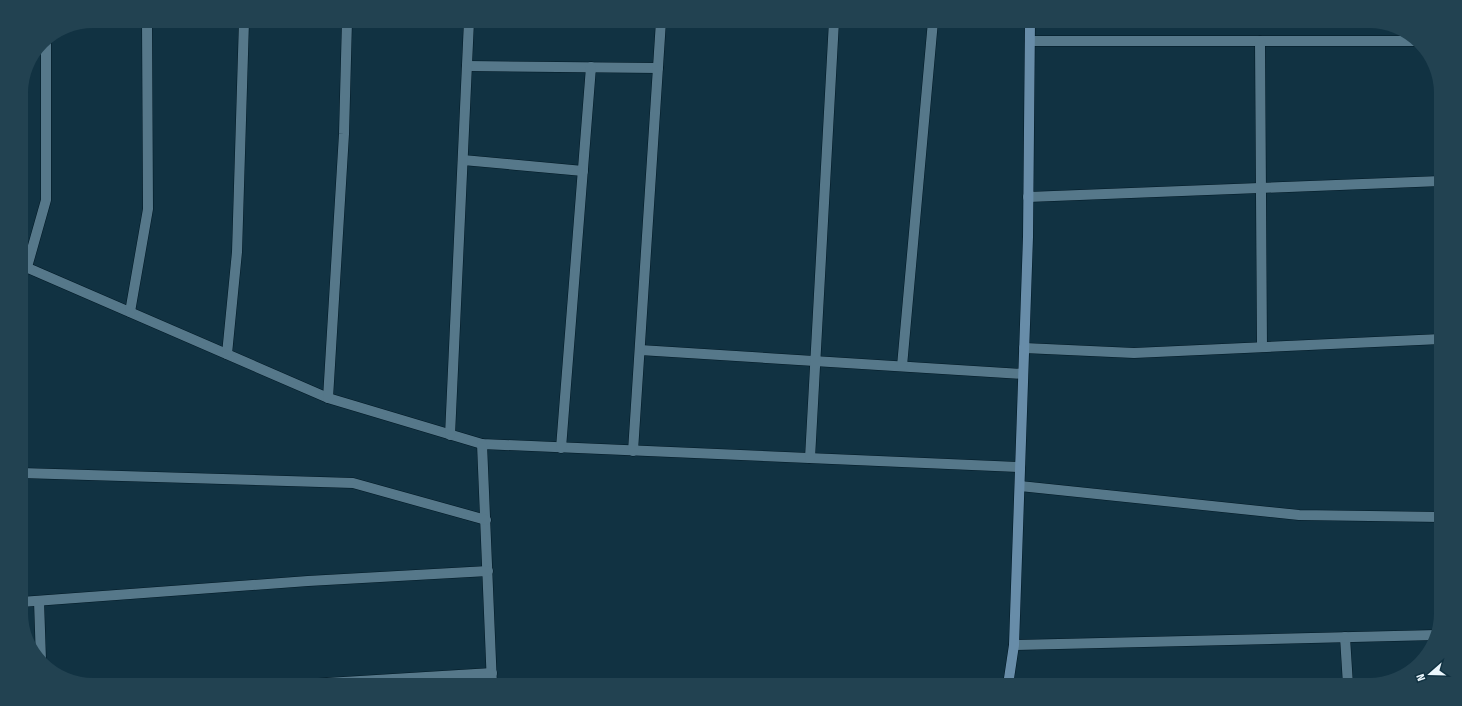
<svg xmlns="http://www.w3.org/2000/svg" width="1462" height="706" font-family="'Fira Sans Condensed',sans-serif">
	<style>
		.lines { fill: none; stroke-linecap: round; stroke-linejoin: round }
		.street-casing { stroke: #021925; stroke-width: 11 }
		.secondary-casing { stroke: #021925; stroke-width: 11 }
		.street { stroke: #56788a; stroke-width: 10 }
		.secondary { stroke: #688da9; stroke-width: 10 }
	</style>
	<rect width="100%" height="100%" fill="#113242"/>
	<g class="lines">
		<defs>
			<g id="street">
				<path d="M1030 41H1415"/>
				<path d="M1260 41 1262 347"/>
				<path d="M467 66 658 68"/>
				<path d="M463 160 583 171"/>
				<path d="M1028 197 1441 181"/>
				<path d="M21 265 328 398 482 444 1020 467"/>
				<path d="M27 267 46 200V39"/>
				<path d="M130 312 148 209 147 21"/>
				<path d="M1024 348 1134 353 1441 339"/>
				<path d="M640 350 1023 374"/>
				<path d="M227 354 237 252 244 21"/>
				<path d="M902 366 933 21"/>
				<path d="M328 398 344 134 347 21"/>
				<path d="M450 435 469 21"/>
				<path d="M482 444 492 685"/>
				<path d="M561 448 591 67"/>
				<path d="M633 451 661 21"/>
				<path d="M810 458 834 21"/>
				<path d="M21 473 353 483 486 520"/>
				<path d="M1020 486 1299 515 1441 517"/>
				<path d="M39 601 41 660"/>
				<path d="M21 602 308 581 488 571"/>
				<path d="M1345 637 1348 685"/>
				<path d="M1014 645 1436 635"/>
				<path d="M294 685 492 673"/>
			</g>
			<path id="secondary" d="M1008 685 1014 645 1028 237 1030 21"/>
		</defs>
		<use href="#street" class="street-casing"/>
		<use href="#secondary" class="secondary-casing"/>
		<use href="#street" class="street"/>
		<use href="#secondary" class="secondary"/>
	</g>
	<path d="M0 0H1462V706H0ZM93 28H1369A65 65 0 0 1 1434 93V613A65 65 0 0 1 1369 678H93A65 65 0 0 1 28 613V93A65 65 0 0 1 93 28Z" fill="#224251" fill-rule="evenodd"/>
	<g transform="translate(1430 674) rotate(250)" stroke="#113242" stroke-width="3" paint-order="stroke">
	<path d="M0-3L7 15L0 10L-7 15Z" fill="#ebf6fc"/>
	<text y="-6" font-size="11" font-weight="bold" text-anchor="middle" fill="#ebf6fc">N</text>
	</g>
</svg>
